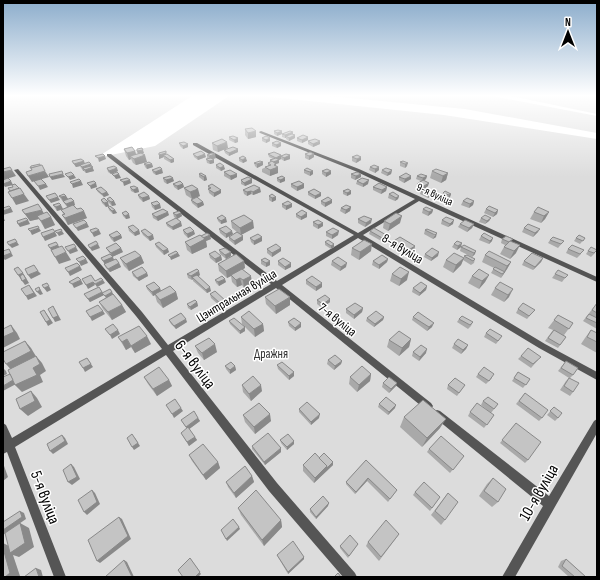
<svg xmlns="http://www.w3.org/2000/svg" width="600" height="580" font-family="'Sofia Sans Condensed',sans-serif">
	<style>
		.green { fill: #dcdcdc }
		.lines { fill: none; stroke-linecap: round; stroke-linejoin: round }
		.street { fill: #555; fill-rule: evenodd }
		.wall { fill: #a9a9a9 }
		.shaded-wall { fill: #898989 }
		.building { fill: #c4c4c4; stroke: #898989 }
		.labels { text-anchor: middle; stroke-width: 3; stroke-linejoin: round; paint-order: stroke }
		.far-street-label { font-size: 11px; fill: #000; stroke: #fff }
		.street-label { font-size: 13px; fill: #000; stroke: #fff }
		.park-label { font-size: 13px; fill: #333; stroke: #fff }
		.near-street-label { font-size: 16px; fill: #000; stroke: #fff }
	</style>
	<rect width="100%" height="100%" fill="#fff"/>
	<g class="green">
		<path d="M3 96H192L96 158 155 146 229 96H261L444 115 597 139V577H3Z"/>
		<path d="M329 96H492L597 116V133L465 109Z"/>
		<path d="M511 96H597V114Z"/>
	</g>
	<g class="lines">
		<g class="street">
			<path d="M261 131 359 169 597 277V282L419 201 363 235 545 344 597 372V380L539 348 358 238 282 285 431 403 433 406 431 409 428 410 425 409 276 288 173 351 277 483 355 573 357 577H343L269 491 166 355 15 447 66 577H54L7 452 3 454V423L6 425 12 438 162 349 136 316 14 170 18 169 142 312 168 345 271 284 107 156V154H111L277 281 354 235 193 145V143H197L358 233 415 199 355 171 260 133 259 132Z"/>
			<path d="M437 410 440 411 549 496 594 421 597 419V433L515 577H502L543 506 434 417 432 414 434 411Z"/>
		</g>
	</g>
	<g class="wall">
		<path d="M245 129 256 131V137L248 139 245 135Z"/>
		<path d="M274 131 282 134 293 132V134L295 135V138L289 141 286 139V138H285L282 137V134L277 136 274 134Z"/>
		<path d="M229 137 238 138V142L235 143 229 140Z"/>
		<path d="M262 138 270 141 266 143 262 141Z"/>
		<path d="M297 138 308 140 302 143 297 141Z"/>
		<path d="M308 141 320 144 313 147 308 144Z"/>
		<path d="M179 143 188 147 183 149 180 146Z"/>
		<path d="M212 143 228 148 218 152 213 150Z"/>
		<path d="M272 143H281V146L277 148 272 146Z"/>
		<path d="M124 149 135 151 136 154H138L137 149 144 153 142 154 147 162 136 165 133 163 131 159 129 160 126 156Z"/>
		<path d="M224 150 238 152 229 156 225 153Z"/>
		<path d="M166 154 174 159V162L171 163 164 159V157L159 159V155Z"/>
		<path d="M193 154 206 157 198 160 194 157Z"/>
		<path d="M268 154 281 156 290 155V159L284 161 281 159 279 160V163L276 164 278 173 270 176 262 172V169L268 166V163L270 162V160L273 159 269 157Z"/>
		<path d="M305 154 314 157 309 160 305 158Z"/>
		<path d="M207 155 216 158 212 159 214 163 210 164 207 163 206 159H208L207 158Z"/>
		<path d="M352 157 361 160 356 163 352 161Z"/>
		<path d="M239 158 247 161 243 163 239 161Z"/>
		<path d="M72 161H84L85 164H91L94 171 86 173 81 168 80 166 76 167Z"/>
		<path d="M403 161 407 166 405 168 400 166V162Z"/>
		<path d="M263 162V165L257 168 255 166 254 163Z"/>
		<path d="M144 164H152L153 167 147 169 145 167Z"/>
		<path d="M216 165 225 169 221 171 216 168Z"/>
		<path d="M370 167H379V170L375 173 369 170Z"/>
		<path d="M107 168 118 171 111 174 108 172Z"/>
		<path d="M152 170 163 173 156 175 153 173Z"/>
		<path d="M304 170 313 171V174L310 176 304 173Z"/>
		<path d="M382 170H392L391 174 387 176 381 173Z"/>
		<path d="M322 171 331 174 326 177 322 174Z"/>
		<path d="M432 171 448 173 446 180 441 183 430 178Z"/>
		<path d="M224 172 237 174V177L231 180 224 176Z"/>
		<path d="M199 174 206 176 207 180 204 181 199 177Z"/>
		<path d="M351 174 361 177 355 180 351 178Z"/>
		<path d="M417 176H427L426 179 424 180 428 186 425 188 432 195 428 198 420 194 421 191 423 190 417 187V184L421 181 416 179Z"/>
		<path d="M399 177 411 179 404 183 399 180Z"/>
		<path d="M163 178 174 181 167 184 164 182Z"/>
		<path d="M277 178 285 181 280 183 277 181Z"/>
		<path d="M252 179V183L245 186 241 184V180Z"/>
		<path d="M357 181 368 184 363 187 356 184Z"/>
		<path d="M173 184H183L184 187 178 190 174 187Z"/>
		<path d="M291 184H304V188L297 191 291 187Z"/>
		<path d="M208 186 221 193 214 197 209 193Z"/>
		<path d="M130 187 138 188 139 192 135 193 131 191Z"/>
		<path d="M373 187H387L386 191 381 194 373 190Z"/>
		<path d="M184 188 200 196 192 199 186 195Z"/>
		<path d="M96 189 107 192 109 195 104 197 98 192Z"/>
		<path d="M243 190 261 192 253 195 251 194 247 196 244 194Z"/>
		<path d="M343 191H351V194L347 196 343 194Z"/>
		<path d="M308 192 321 193V196L315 199 308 195Z"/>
		<path d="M443 193 451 194 450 197 448 199 442 196Z"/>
		<path d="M389 194 399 196 398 199 395 201 388 198Z"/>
		<path d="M138 195 149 196 150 199 143 202 139 198Z"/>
		<path d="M59 196H66L68 199 75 205H74L77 209 87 218 68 225 62 215H64L61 210 57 211 53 205 63 209 67 207 61 199Z"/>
		<path d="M269 196 276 197V200L272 202 269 200Z"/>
		<path d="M107 199 114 201 116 205 112 206 108 202Z"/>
		<path d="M101 200 109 206 106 207 102 203Z"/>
		<path d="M191 200 203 202 204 205 198 208 192 203Z"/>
		<path d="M321 201 332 203 325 207 321 204Z"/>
		<path d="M463 201H474L473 205 469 208 461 205Z"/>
		<path d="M151 203 161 208 155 210 152 207Z"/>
		<path d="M282 204H292V207L286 210 282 207Z"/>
		<path d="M108 207 115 210 117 213 113 214 109 210Z"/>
		<path d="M351 207 350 211 345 214 340 211 341 208Z"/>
		<path d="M423 209 433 210 432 213 428 216 422 213Z"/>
		<path d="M486 209 498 210 497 214 493 217 484 213Z"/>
		<path d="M22 210 44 214 51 217 55 225 45 229 39 219 30 221Z"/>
		<path d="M534 212H549L545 219 541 223 530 219Z"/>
		<path d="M122 213 130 218 126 219 123 216Z"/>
		<path d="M173 213H181L182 216 177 219 174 217Z"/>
		<path d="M152 214 169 215 158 221 153 218Z"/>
		<path d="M296 214 307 217 301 220 296 217Z"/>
		<path d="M217 218 227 222 221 224 218 221Z"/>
		<path d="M481 218H491L489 221 485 224 479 222Z"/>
		<path d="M358 219 371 223 365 227 358 223Z"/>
		<path d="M442 220 453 224 448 227 441 224Z"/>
		<path d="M231 221 254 228 241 235 243 240 235 245 229 240V237L237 232 232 228Z"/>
		<path d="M384 221 400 223 388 231 383 228Z"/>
		<path d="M313 222 323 226 318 229 313 226Z"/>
		<path d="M166 223 182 226 173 230 167 226Z"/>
		<path d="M460 224H474L472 228 467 232 458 227Z"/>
		<path d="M128 227 139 230 140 234 135 236 129 231Z"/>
		<path d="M524 228 538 232 533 237 522 232Z"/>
		<path d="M219 229 233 234 226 238 220 233Z"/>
		<path d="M427 229 436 237 433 239 424 234 425 230Z"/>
		<path d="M183 230 195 234 188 238 184 234Z"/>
		<path d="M141 231 154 239 150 241 143 235Z"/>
		<path d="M370 231 387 239 383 242 369 234Z"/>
		<path d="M326 232 338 235 332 239 326 236Z"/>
		<path d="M109 235H121L122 238 114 242 111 239Z"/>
		<path d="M201 236 211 239 206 241 207 247 192 254 187 250 185 242Z"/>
		<path d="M481 236 492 241 489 244 479 240Z"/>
		<path d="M262 237V241L254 245 251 242 250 238Z"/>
		<path d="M576 238H585L580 244 574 241Z"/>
		<path d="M502 239 511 241 516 253 510 259 500 254 504 247 505 245 501 243Z"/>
		<path d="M550 240 564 241 558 248 548 243Z"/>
		<path d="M325 242 334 244V247L331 249 325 245Z"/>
		<path d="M392 242 415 246 414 250 406 255 391 246Z"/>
		<path d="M155 244 169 252 164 255 156 247Z"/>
		<path d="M454 244 461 247 457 250 452 247Z"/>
		<path d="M464 245 475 254 472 257 460 251 461 247Z"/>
		<path d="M106 248 123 252 112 257 114 260 119 263 121 267 110 272 106 268 104 264H105L101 258 110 254Z"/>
		<path d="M352 248 371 251 359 260 351 255Z"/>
		<path d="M267 249 281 251 272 257 267 253Z"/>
		<path d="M568 249 581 254 577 258 566 253Z"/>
		<path d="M219 250 231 256 226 259 220 254Z"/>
		<path d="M588 251 595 253 591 257 586 254Z"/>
		<path d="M209 254 221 256 222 260 216 263 210 258Z"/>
		<path d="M425 254 438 256 431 261 424 257Z"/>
		<path d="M485 255 511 262 507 269 501 278 491 273 494 268 482 262Z"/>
		<path d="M141 256 144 263 129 271 124 266 120 258Z"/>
		<path d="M464 256 475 259 474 263 471 265 463 260 461 265 453 273 443 267 446 260 464 258Z"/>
		<path d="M543 258 541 262 533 270 522 265 524 261Z"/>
		<path d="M388 259 387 262 379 269 372 265 373 261Z"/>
		<path d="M261 260 270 265 266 267 261 264Z"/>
		<path d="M244 261 245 268 243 269 252 283 244 288 242 285 237 287 232 282 231 276 227 278 219 271 218 264Z"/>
		<path d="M278 261 291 267 285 270 278 265Z"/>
		<path d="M332 261 346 267 340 271 331 265Z"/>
		<path d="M132 272 147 273 148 276 139 281 133 276Z"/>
		<path d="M187 274 200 275 198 276 211 291 207 293 193 281V279L192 280 188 278Z"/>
		<path d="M392 274 407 280 399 286 390 281Z"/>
		<path d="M555 274 565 278 562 282 552 278Z"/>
		<path d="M489 275 485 282 479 289 468 283 472 276Z"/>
		<path d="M215 280 226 282 219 286 216 283Z"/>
		<path d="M306 280 322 287 316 291 306 284Z"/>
		<path d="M500 282 509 297 504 302 491 295 495 288Z"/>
		<path d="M146 286 160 288 161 291 176 292 178 299 163 308 157 302 155 295 153 296 147 289Z"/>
		<path d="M427 286 426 290 419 296 412 292 413 288Z"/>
		<path d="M112 292 113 294 122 305 126 312 112 320 103 309 99 302 106 298 104 295 90 302 84 294Z"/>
		<path d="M210 294 227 306 223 309 211 298Z"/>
		<path d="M265 297 290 305 276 314 266 304Z"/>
		<path d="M330 299V302L322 308 317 304V300Z"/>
		<path d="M197 302 198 306 191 310 188 308 187 304Z"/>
		<path d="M597 303V329L583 321Z"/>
		<path d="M363 308 362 312 354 319 346 313V309Z"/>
		<path d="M518 309 535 310 527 319 516 313Z"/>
		<path d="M558 315 573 323 564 335 566 337 558 348 545 341 553 330 548 328Z"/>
		<path d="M241 317 263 324 264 331 255 337 242 324Z"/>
		<path d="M384 317 383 320 374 327 366 321 367 318Z"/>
		<path d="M413 317 432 327 427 331 412 320Z"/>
		<path d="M459 319 473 322 471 326 468 329 457 322Z"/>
		<path d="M169 320 187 322 176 329 171 324Z"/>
		<path d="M229 321 245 327V331L240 334 230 324Z"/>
		<path d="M288 322 301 323V327L295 331 289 326Z"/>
		<path d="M591 330 597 333V353L581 344 585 338Z"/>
		<path d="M486 333 502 336 496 344 484 337Z"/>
		<path d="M118 337 151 344 135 353 131 347 126 350Z"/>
		<path d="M411 339 409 347 399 356 387 347 389 340Z"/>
		<path d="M454 344 468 345 466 349 461 354 452 348Z"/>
		<path d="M195 346 217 352 204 360 198 353Z"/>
		<path d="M413 352 426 353 419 361 412 356Z"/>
		<path d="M521 356 538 360 531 368 518 359Z"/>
		<path d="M328 360 342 361 341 364 334 370 327 364Z"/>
		<path d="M566 361 573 375 570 378 573 392 570 396 560 390 566 381 569 378 558 371Z"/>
		<path d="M277 365 294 372V376L289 380 278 369Z"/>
		<path d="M225 366H235L236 370 230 374 226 369Z"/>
		<path d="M518 372 530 379 523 388 512 381Z"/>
		<path d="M371 374 370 381 357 392 349 384 350 377Z"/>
		<path d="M478 374 492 378 486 384 476 377Z"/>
		<path d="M144 377 169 380 172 386 157 396 148 384Z"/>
		<path d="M383 383 396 386 389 393 382 387Z"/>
		<path d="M242 385 262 391 251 401 243 392Z"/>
		<path d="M448 385H465L457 396 447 389Z"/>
		<path d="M525 393 542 418 539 421 516 404Z"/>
		<path d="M483 401 498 404 491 413 481 405Z"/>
		<path d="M379 404 395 408 388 415 378 407Z"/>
		<path d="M554 407 558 418 555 421 547 415Z"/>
		<path d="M299 409 319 418 311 425 299 412Z"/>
		<path d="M470 412 494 415 484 428 468 416Z"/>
		<path d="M243 415 271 421 255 434 245 422Z"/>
		<path d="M404 417 440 428 422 447 400 427Z"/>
		<path d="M198 418 200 421 189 429 197 440 189 446 181 433 187 429 181 420Z"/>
		<path d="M516 423 528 460 525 463 500 443Z"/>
		<path d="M280 440 294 441V444L287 450 281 443Z"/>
		<path d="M252 446 281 448V452L265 465 252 449Z"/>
		<path d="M429 449 464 456 450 473 427 452Z"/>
		<path d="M189 455 218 462 220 468 206 480 192 461Z"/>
		<path d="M319 458 333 462V465L314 483 303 471V465Z"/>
		<path d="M366 460 397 490 388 502 367 481 355 494 346 484V482Z"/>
		<path d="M252 476 254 482 236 498 228 487 226 482Z"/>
		<path d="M493 478 498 502 492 507 479 496 487 484Z"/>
		<path d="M415 492 440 497 430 511 413 495Z"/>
		<path d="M448 493 445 520 441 525 431 515Z"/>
		<path d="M328 506 316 519 310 512V509Z"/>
		<path d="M238 508 281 520 282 527 264 546 241 515Z"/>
		<path d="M399 534 379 561 366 546 368 542Z"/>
		<path d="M358 544 348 558 340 548V546Z"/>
		<path d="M277 555 304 557V559L288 574 278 557Z"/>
		<path d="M566 559 586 577H569L558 567 561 561Z"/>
	</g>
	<g class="shaded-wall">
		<path d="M256 131V137L248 139V133Z"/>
		<path d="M282 131V134L277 136V133Z"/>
		<path d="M293 132V135L286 136V138H285V135Z"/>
		<path d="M295 135V138L289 141V138Z"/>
		<path d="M308 137V140L302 143V140Z"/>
		<path d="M238 138V142L235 143 234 140Z"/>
		<path d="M270 138V141L266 143V140Z"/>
		<path d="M320 141V144L313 147V144Z"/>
		<path d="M227 142 228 148 218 152 217 146Z"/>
		<path d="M281 143V146L277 148 276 145Z"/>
		<path d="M188 144V147L183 149V146Z"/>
		<path d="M238 149V152L229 156V153Z"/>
		<path d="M143 150 144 153 138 154 137 151Z"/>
		<path d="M135 151 137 158 130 156 131 159 129 160 127 153Z"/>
		<path d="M166 153 167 156 163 155 164 157 159 159V155Z"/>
		<path d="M205 154 206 157 198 160 197 157Z"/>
		<path d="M215 154 216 158 210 160 209 156Z"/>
		<path d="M314 154V157L309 160V156Z"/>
		<path d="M145 155 147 162 136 165 134 159Z"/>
		<path d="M281 155V159L279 160V163L276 164V167H278V173L270 176V170L273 162 276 161V158Z"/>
		<path d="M290 155V159L284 161V158Z"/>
		<path d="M105 156 106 159 99 162 98 158Z"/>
		<path d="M361 157V160L356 163 357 159Z"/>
		<path d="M246 158 247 161 243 163 242 160Z"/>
		<path d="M174 159V162L171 163 170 160Z"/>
		<path d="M214 160V163L210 164 209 161Z"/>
		<path d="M84 161 85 165 76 167 74 164Z"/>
		<path d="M263 162V165L257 168V164Z"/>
		<path d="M408 163 407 166 405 168V164Z"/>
		<path d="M91 164 94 171 86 173 85 170 83 168 84 171H83L82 167Z"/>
		<path d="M152 164 153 167 147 169 146 165Z"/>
		<path d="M224 166 225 169 221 171 220 168Z"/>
		<path d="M379 167V170L375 173V169Z"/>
		<path d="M117 168 118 171 111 174 109 171Z"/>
		<path d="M162 169 163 173 156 175 155 172Z"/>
		<path d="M12 170 16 176 3 180V172Z"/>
		<path d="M392 170 391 174 387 176 388 173Z"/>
		<path d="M45 171 49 177 32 182 28 176Z"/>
		<path d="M313 171V174L310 176V172Z"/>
		<path d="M331 171V174L326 177V173Z"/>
		<path d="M448 173 446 180 441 183 443 176Z"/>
		<path d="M63 174 65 177 52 180 50 177Z"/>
		<path d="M119 174 121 178 116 179 114 176Z"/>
		<path d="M237 174V177L231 180 230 176Z"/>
		<path d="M361 174V177L355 180 356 176Z"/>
		<path d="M74 175 76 178 70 180 68 177Z"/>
		<path d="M206 176 207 180 204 181V177Z"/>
		<path d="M411 176V179L404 183 405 179Z"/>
		<path d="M427 176 426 179 422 182 423 178Z"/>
		<path d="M173 178 174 181 167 184 166 180Z"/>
		<path d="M285 178V181L280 183V180Z"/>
		<path d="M252 179V183L245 186 244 183Z"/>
		<path d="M130 180 131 183 124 186 123 182Z"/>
		<path d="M369 180 368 184 363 187V184Z"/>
		<path d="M11 181 13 185 5 187 3 184Z"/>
		<path d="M81 181 83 185 73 188 72 184Z"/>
		<path d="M96 183 97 187 91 189 90 186Z"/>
		<path d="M429 183 428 186 423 190 424 186Z"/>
		<path d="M46 184 48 187 40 190 38 186Z"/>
		<path d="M183 184 184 187 178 190 177 186Z"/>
		<path d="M304 184V188L297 191V187Z"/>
		<path d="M387 187 386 191 381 194 382 190Z"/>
		<path d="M138 188 139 192 135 193 133 190Z"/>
		<path d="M260 188 261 192 253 195V192Z"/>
		<path d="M198 189 200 196 192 199 190 192Z"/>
		<path d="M221 190V193L214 197V193Z"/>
		<path d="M251 191V194L247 196V192Z"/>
		<path d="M351 191V194L347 196V193Z"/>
		<path d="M107 192 109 195 104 197 102 194Z"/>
		<path d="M433 192 432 195 428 198 429 194Z"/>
		<path d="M321 193V196L315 199V196Z"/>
		<path d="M24 194 29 201 16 205 12 198Z"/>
		<path d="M451 194 450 197 448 199 449 195Z"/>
		<path d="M66 196 68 199 63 201 61 197Z"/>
		<path d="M149 196 150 199 143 202 142 198Z"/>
		<path d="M399 196 398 199 395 201 396 198Z"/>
		<path d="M58 197 60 200 51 203 49 200Z"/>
		<path d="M276 197V200L272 202V198Z"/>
		<path d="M332 200V203L325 207V203Z"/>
		<path d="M74 201 75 205 68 208 66 204Z"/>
		<path d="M114 201 116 205 112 206 111 202Z"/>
		<path d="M474 201 473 205 469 208 470 204Z"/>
		<path d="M108 202 109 206 106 207 104 203Z"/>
		<path d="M203 202 204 205 198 208 197 204Z"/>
		<path d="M160 204 161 208 155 210 154 206Z"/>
		<path d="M292 204V207L286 210V206Z"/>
		<path d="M61 205 63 209 57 211 56 207Z"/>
		<path d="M351 207 350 211 345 214 346 210Z"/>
		<path d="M11 208 13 212 3 215V211Z"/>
		<path d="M42 210 46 217 37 216 39 219 30 221 25 214Z"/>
		<path d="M115 210 117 213 113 214 112 211Z"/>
		<path d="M433 210 432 213 428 216 429 212Z"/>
		<path d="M498 210 497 214 493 217 495 213Z"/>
		<path d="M84 211 87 218 68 225 65 218Z"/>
		<path d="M168 212 169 215 158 221 156 217Z"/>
		<path d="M549 212 545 219 541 223 544 216Z"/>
		<path d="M181 213 182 216 177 219 176 215Z"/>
		<path d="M307 213V217L301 220V217Z"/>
		<path d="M129 214 130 218 126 219 125 216Z"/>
		<path d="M3 216 5 221H3Z"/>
		<path d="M402 216 400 223 388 231 390 224Z"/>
		<path d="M51 217 55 225 45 229 41 221Z"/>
		<path d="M226 218 227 222 221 224V221Z"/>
		<path d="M491 218 489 221 485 224 487 221Z"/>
		<path d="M372 219 371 223 365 227 366 223Z"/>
		<path d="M28 220 30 224 20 227 18 224Z"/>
		<path d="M454 220 453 224 448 227 450 224Z"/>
		<path d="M253 221 254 228 241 235 240 228Z"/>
		<path d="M181 222 182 226 173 230 172 227Z"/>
		<path d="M87 223 89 227 78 231 76 228Z"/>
		<path d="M323 223V226L318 229V225Z"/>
		<path d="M474 224 472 228 467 232 469 228Z"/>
		<path d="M39 228 41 231 32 235 30 231Z"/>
		<path d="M540 229 538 232 533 237 535 233Z"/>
		<path d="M99 230 101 234 94 237 92 233Z"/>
		<path d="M139 230 140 234 135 236 134 233Z"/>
		<path d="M62 231 64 234 59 236 57 233Z"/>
		<path d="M194 231 195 234 188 238 187 234Z"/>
		<path d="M232 231 233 234 226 238V234Z"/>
		<path d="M339 231 338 235 332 239V235Z"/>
		<path d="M55 232 57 236 45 241 43 237Z"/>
		<path d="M437 233 436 237 433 239 435 235Z"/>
		<path d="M121 235 122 238 114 242 113 238Z"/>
		<path d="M153 235 154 239 150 241 148 237Z"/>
		<path d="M210 235 211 239 206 241 207 247 192 254 190 247 203 238Z"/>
		<path d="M243 236V240L235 245 234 241Z"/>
		<path d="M388 236 387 239 383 242 384 239Z"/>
		<path d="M262 237V241L254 245V241Z"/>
		<path d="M493 238 492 241 489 244 490 241Z"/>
		<path d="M17 242 19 245 12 248 9 245Z"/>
		<path d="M462 243 461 247 457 250 458 246Z"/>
		<path d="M98 244 100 248 92 251 90 248Z"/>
		<path d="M334 244V247L331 249V246Z"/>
		<path d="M372 244 371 251 359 260 360 252Z"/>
		<path d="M58 245 60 248 52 252 50 248Z"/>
		<path d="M520 245 516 253 510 259 514 251Z"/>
		<path d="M415 246 414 250 406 255 407 251Z"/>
		<path d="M76 247 78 251 70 254 68 251Z"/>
		<path d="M121 248 123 252 112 257 111 253Z"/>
		<path d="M281 248V251L272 257V253Z"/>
		<path d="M9 249 13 256 5 260 3 258V256Z"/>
		<path d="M168 249 169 252 164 255 163 251Z"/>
		<path d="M476 251 475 254 472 257 474 253Z"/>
		<path d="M66 252 71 260 59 264 55 257Z"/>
		<path d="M231 252V256L226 259 225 255Z"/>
		<path d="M439 252 438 256 431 261 432 258Z"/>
		<path d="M178 253 180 256 171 260 170 257Z"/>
		<path d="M141 256 144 263 129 271 126 264Z"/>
		<path d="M221 256 222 260 216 263 215 259Z"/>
		<path d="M113 257 114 260 105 265 103 261Z"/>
		<path d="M464 258 461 265 453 273 456 265Z"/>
		<path d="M543 258 541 262 533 270 535 267Z"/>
		<path d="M86 259 88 263 81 266 79 262Z"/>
		<path d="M388 259 387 262 379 269V265Z"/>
		<path d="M244 261 245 268 231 276V275V276L227 278 226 271Z"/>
		<path d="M270 261V265L266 267V263Z"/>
		<path d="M511 262 507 269 501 278 507 266Z"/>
		<path d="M119 263 121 267 110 272 108 269Z"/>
		<path d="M291 263V267L285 270V267Z"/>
		<path d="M347 263 346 267 340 271 341 267Z"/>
		<path d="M80 266 82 270 70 276 68 272Z"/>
		<path d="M38 271 41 274 31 279 28 275Z"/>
		<path d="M199 271 200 275 194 279 192 277 193 279 192 280 191 276Z"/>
		<path d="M409 272 407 280 399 286 401 279Z"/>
		<path d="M23 273 29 283 25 285 18 275Z"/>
		<path d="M147 273 148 276 139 281 137 278Z"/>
		<path d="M489 275 485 282 479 289 482 281Z"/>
		<path d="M251 276 252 283 244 288 243 280Z"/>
		<path d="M240 278 242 285 237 287 236 280Z"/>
		<path d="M225 279 226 282 219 286 218 282Z"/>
		<path d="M81 280 83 284 74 288 72 284Z"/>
		<path d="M103 280 105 283 97 287 95 284Z"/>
		<path d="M93 282 95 285 88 289 86 285Z"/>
		<path d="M322 283V287L316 291V287Z"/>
		<path d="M29 285 37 296 28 300 26 296Z"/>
		<path d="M49 286 51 290 47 292 44 288Z"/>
		<path d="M427 286 426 290 419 296 420 293Z"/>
		<path d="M39 287 43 294 40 295 37 292Z"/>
		<path d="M210 287 211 291 207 293 206 290Z"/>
		<path d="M160 288 161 292 153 296 152 292Z"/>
		<path d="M513 289 509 297 504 302 508 295Z"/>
		<path d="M102 292 104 295 90 302 88 299Z"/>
		<path d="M112 292 114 296 107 299 105 296Z"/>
		<path d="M176 292 178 299 163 308 160 300Z"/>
		<path d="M290 297V305L276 314 275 306Z"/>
		<path d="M330 299V302L322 308 323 304Z"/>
		<path d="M197 302 198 306 191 310 190 307Z"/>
		<path d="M227 302V306L223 309 222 305Z"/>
		<path d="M122 305 126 312 112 320 108 312Z"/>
		<path d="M53 306 61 320 55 322 53 318Z"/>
		<path d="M363 308 362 312 354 319V315Z"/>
		<path d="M44 310 53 323 48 326 46 322Z"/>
		<path d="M103 311 105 314 92 321 90 317Z"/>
		<path d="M384 317 383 320 374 327 375 324Z"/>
		<path d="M186 319 187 322 176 329 174 326Z"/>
		<path d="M301 323V327L295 331V328Z"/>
		<path d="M434 323 432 327 427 331 429 327Z"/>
		<path d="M263 324 264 331 255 337 254 329Z"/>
		<path d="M11 325 17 333 20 339 3 348V337Z"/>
		<path d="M245 327V331L240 334V331Z"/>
		<path d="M118 330 120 334 112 339 110 335Z"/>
		<path d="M147 336 151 344 135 353 131 346Z"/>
		<path d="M127 339 131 347 126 350 122 342Z"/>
		<path d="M411 339 409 347 399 356 402 348Z"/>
		<path d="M25 341 31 348 37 358 13 372 6 364Z"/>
		<path d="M215 344 217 352 204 360 202 353Z"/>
		<path d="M468 345 466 349 461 354 463 350Z"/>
		<path d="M427 349 426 353 419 361 420 357Z"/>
		<path d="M36 356 42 363 46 371 40 375 43 382 22 392 15 385 33 368Z"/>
		<path d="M87 358 93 367 85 372 83 368Z"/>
		<path d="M342 361 341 364 334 370 335 366Z"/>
		<path d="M235 366 236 370 230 374V370Z"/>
		<path d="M3 368 6 371 7 374 3 376Z"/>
		<path d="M294 372V376L289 380V376Z"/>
		<path d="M371 374 370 381 357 392 359 385Z"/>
		<path d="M13 380 16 384 3 391V386Z"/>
		<path d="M169 380 172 386 157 396 153 389Z"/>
		<path d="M397 383 396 386 389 393 391 389Z"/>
		<path d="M261 385 262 391 251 401 249 394Z"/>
		<path d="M31 391 37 398 42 407 28 416 20 409Z"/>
		<path d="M396 405 395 408 388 415 389 412Z"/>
		<path d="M181 408 183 411 174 418 172 414Z"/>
		<path d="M270 414 271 421 255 434 254 427Z"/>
		<path d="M320 414 319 418 311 425V422Z"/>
		<path d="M198 418 200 421 188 430 186 427Z"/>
		<path d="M446 419 440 428 422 447 427 438Z"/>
		<path d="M62 435 65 438 68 444 53 454 50 451Z"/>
		<path d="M195 437 197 440 189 446 187 442Z"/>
		<path d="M135 438 140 446 134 450 132 447Z"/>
		<path d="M294 441V444L287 450V447Z"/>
		<path d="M281 448V452L265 465 264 462Z"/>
		<path d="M218 462 220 468 206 480 203 475Z"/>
		<path d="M333 462V465L314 483 315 478 327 466Z"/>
		<path d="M3 463 8 477 3 481Z"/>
		<path d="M71 464 74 467 80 479 72 485 68 482Z"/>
		<path d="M252 476 254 482 236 498 234 493Z"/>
		<path d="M368 478 367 481 355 494 356 492Z"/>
		<path d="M92 490 95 493 100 504 87 515 84 512Z"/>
		<path d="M329 503 328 506 316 519V517Z"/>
		<path d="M20 511 24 513 26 519 3 535V530Z"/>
		<path d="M119 517 122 519 131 539 100 563 97 561Z"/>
		<path d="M281 520 282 527 264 546 262 540Z"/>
		<path d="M20 523 29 528 34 547 19 557 13 555 20 576 19 577H5L3 543 11 547Z"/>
		<path d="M239 527 240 529 227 541 226 539Z"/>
		<path d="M304 557V559L288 574V572Z"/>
		<path d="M190 558 201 574 198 577H195Z"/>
		<path d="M124 560 127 562 134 577H132Z"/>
		<path d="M36 568 41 570 43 577H39Z"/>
	</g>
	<g class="building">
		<path d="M252 128 256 131 248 133 245 129Z"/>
		<path d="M278 130 282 131 277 133 274 131Z"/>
		<path d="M290 131 293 132 285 135 282 134Z"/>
		<path d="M292 134 295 135 289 138 286 136Z"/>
		<path d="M303 135 308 137 302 140 297 138Z"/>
		<path d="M233 136 238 138 234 140 229 137Z"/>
		<path d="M266 136 270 138 266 140 262 138Z"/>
		<path d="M222 139 227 142 217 146 212 143Z"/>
		<path d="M315 139 320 141 313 144 308 141Z"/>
		<path d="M277 141 281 143 276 145 272 143Z"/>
		<path d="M184 142 188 144 183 146 179 143Z"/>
		<path d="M132 147 135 151 127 153 124 149Z"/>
		<path d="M233 147 238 149 229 153 224 150Z"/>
		<path d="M142 148 143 150 137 151V149Z"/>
		<path d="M166 151V153L159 155V153Z"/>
		<path d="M201 151 205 154 197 157 193 154Z"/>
		<path d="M274 152 281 155 276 158 268 154Z"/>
		<path d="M310 152 314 154 309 156 305 154Z"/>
		<path d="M141 153 145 155 134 159 130 156Z"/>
		<path d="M212 153 215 154 209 156 207 155Z"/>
		<path d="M103 154 105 156 98 158 95 156Z"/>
		<path d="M167 154 174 159 170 160 163 155Z"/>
		<path d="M286 154 290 155 284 158 281 156Z"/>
		<path d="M357 155 361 157 357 159 352 157Z"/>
		<path d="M243 156 246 158 242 160 239 158Z"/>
		<path d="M211 158 214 160 209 161 206 159Z"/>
		<path d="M276 158 279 160 273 162 270 160Z"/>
		<path d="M81 159 84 161 74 164 72 161Z"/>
		<path d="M260 161 263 162 257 164 254 163Z"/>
		<path d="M272 161 276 164 274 165 278 167 270 170 265 167 271 165 268 163Z"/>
		<path d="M403 161 408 163 405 164 400 162Z"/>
		<path d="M89 162 91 164 82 167 80 165Z"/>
		<path d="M149 162 152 164 146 165 144 164Z"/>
		<path d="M220 163 224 166 220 168 216 165Z"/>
		<path d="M40 164V166L30 168 31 166Z"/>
		<path d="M42 165 45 171 28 176 26 172 32 170 31 168Z"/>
		<path d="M374 165 379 167 375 169 370 167Z"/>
		<path d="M91 166 93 167 85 170 83 168Z"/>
		<path d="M114 166 117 168 109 171 107 168Z"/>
		<path d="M10 167 12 170 3 172V169Z"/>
		<path d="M160 167 162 169 155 172 152 170Z"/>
		<path d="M307 168 313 171 310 172 304 170Z"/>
		<path d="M386 168 392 170 388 173 382 170Z"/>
		<path d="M327 169 331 171 326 173 322 171Z"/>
		<path d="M436 169 448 173 443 176 432 171Z"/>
		<path d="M230 170 237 174 230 176 224 172Z"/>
		<path d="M62 171 63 174 50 177 49 174Z"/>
		<path d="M71 172 74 175 68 177 65 174Z"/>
		<path d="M117 172 119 174 114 176 112 174Z"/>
		<path d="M357 172 361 174 356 176 351 174Z"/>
		<path d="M201 173 206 176 204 177 199 174Z"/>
		<path d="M406 173 411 176 405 179 399 177Z"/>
		<path d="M421 174 427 176 423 178 417 176Z"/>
		<path d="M170 176 173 178 166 180 163 178Z"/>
		<path d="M282 176 285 178 280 180 277 178Z"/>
		<path d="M248 177 252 179 244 183 241 180Z"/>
		<path d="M8 178 11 181 3 184V180Z"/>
		<path d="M127 178 130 180 123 182 120 180Z"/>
		<path d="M362 178 369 180 363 184 357 181Z"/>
		<path d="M41 179 46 184 38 186 34 181Z"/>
		<path d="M79 179 81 181 72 184 70 182Z"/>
		<path d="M423 180 429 183 424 186 417 184Z"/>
		<path d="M94 181 96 183 90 186 87 183Z"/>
		<path d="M180 181 183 184 177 186 173 184Z"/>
		<path d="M299 181 304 184 297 187 291 184Z"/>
		<path d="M379 183 387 187 382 190 373 187Z"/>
		<path d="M15 184 19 188 10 191 8 188 13 187 12 185Z"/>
		<path d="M212 184 221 190 214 193 208 189 211 188 208 186Z"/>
		<path d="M192 185 198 189 190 192 184 188Z"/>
		<path d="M254 185 260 188 253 192 251 191 247 192 243 190Z"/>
		<path d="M134 186 138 188 133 190 130 187Z"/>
		<path d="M101 187 107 192 102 194 96 189Z"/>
		<path d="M20 188 24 194 12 198 8 192Z"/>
		<path d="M425 188 433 192 429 194 421 191Z"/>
		<path d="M314 189 321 193 315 196 308 192Z"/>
		<path d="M348 189 351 191 347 193 343 191Z"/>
		<path d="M445 191 451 194 449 195 443 193Z"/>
		<path d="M144 192 149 196 142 198 138 195Z"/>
		<path d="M393 192 399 196 396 198 389 194Z"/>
		<path d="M55 193 58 197 49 200 46 196Z"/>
		<path d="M64 194 66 196 61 197 59 196Z"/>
		<path d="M272 194 276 197 272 198 269 196Z"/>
		<path d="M110 197 114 201 111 202 107 199Z"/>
		<path d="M197 197 203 202 197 204 191 200Z"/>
		<path d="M328 197 332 200 325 203 321 201Z"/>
		<path d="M71 198 74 201 66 204 63 201Z"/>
		<path d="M104 198 108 202 104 203 101 200Z"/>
		<path d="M467 198 474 201 470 204 463 201Z"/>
		<path d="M157 201 160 204 154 206 151 203Z"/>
		<path d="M288 201 292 204 286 206 282 204Z"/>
		<path d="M59 203 61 205 56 207 53 205Z"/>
		<path d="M38 204 42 210 25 214 22 210Z"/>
		<path d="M73 205 77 209 81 208 84 211 65 218 62 215 65 214 61 210Z"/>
		<path d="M346 205 351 207 346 210 341 208Z"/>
		<path d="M9 206 11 208 3 211V208Z"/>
		<path d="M110 206 115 210 112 211 108 207Z"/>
		<path d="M489 206 498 210 495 213 486 209Z"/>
		<path d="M426 207 433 210 429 212 423 209Z"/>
		<path d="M538 207 549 212 544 216 534 212Z"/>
		<path d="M163 209 168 212 156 217 152 214Z"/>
		<path d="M302 210 307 213 301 217 296 214Z"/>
		<path d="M126 211 129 214 125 216 122 213Z"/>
		<path d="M179 211 181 213 176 215 173 213Z"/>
		<path d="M47 212 51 217 41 221 37 216Z"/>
		<path d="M396 213 402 216 390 224 384 221Z"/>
		<path d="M222 215 226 218 221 221 217 218Z"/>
		<path d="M244 215 253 221 240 228 231 221Z"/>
		<path d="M485 215 491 218 487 221 481 218Z"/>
		<path d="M364 216 372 219 366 223 358 219Z"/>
		<path d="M446 217 454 220 450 224 442 220Z"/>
		<path d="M26 218 28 220 18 224 17 221Z"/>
		<path d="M176 218 181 222 172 227 166 223Z"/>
		<path d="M84 220 87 223 76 228 73 224Z"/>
		<path d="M318 220 323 223 318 225 313 222Z"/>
		<path d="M465 220 474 224 469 228 460 224Z"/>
		<path d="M528 224 540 229 535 233 524 228Z"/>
		<path d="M133 225 139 230 134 233 128 227Z"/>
		<path d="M38 226 39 228 30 231 28 229Z"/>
		<path d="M226 226 232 231 226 234 219 229Z"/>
		<path d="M190 227 194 231 187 234 183 230Z"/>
		<path d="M96 228 99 230 92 233 90 230Z"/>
		<path d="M333 228 339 231 332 235 326 232Z"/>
		<path d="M374 228 388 236 384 239 370 231Z"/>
		<path d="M53 229 55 232 43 237 41 233Z"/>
		<path d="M61 229 62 231 57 233 55 231Z"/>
		<path d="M145 229 153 235 148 237 141 231Z"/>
		<path d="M427 229 437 233 435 235 425 230Z"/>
		<path d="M117 231 121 235 113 238 109 235Z"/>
		<path d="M237 232 243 236 234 241 229 237Z"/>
		<path d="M207 233 210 235 203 238 201 236Z"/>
		<path d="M484 233 493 238 490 241 481 236Z"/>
		<path d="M258 234 262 237 254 241 250 238Z"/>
		<path d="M200 235 205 239 190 247 185 242Z"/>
		<path d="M579 235 585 238 583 241 576 238Z"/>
		<path d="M506 236 513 239 509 242 502 239Z"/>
		<path d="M400 237 415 246 407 251 392 242Z"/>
		<path d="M553 237 564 241 561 244 550 240Z"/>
		<path d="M15 239 17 242 9 245 7 242Z"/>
		<path d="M328 240 334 244 331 246 325 242Z"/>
		<path d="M364 240 372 244 360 252 352 248Z"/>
		<path d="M96 241 98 244 90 248 88 245Z"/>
		<path d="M457 241 462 243 458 246 454 244Z"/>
		<path d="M510 241 520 245 514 251 504 247Z"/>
		<path d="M56 242 58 245 50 248 48 245Z"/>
		<path d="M159 242 168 249 163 251 155 244Z"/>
		<path d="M116 243 121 248 111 253 106 248Z"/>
		<path d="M74 244 76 247 68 251 65 247Z"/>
		<path d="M276 244 281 248 272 253 267 249Z"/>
		<path d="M464 245 476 251 474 253 461 247Z"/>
		<path d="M572 245 584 250 580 254 568 249Z"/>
		<path d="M62 246 66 252 55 257 51 250Z"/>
		<path d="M591 247 597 250 594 253 588 251Z"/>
		<path d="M225 248 231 252 225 255 219 250Z"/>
		<path d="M432 248 439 252 432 258 425 254Z"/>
		<path d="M9 249 11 253 3 256V251Z"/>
		<path d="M135 251 141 256 126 264 120 258Z"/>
		<path d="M176 251 178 253 170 257 168 255Z"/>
		<path d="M215 251 221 256 215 259 209 254Z"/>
		<path d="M489 251 511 262 507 266 485 255Z"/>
		<path d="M454 253 464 258 456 265 446 260Z"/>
		<path d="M532 253 543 258 535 267 524 261Z"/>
		<path d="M110 254 113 257 103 261 101 258Z"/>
		<path d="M236 254 244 261 226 271 218 264Z"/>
		<path d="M382 255 388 259 379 265 373 261Z"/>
		<path d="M467 255 475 259 473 261 464 256Z"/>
		<path d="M83 256 86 259 79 262 76 259Z"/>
		<path d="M338 257 347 263 341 267 332 261Z"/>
		<path d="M265 258 270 261 266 263 261 260Z"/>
		<path d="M283 258 291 263 285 267 278 261Z"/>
		<path d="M116 259 119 263 108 269 104 264Z"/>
		<path d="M77 263 80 266 68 272 65 268Z"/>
		<path d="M34 265 38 271 28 275 25 269Z"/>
		<path d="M18 267 23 273 18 275 14 269Z"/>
		<path d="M142 267 147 273 137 278 132 272Z"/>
		<path d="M400 267 409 272 401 279 392 274Z"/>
		<path d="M495 267 505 272 502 274 493 269Z"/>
		<path d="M197 269 199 271 191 276 187 274Z"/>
		<path d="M242 269 251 276 243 280 240 278 236 280 231 275Z"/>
		<path d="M479 269 489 275 482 281 472 276Z"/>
		<path d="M558 270 568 275 565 278 555 274Z"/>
		<path d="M23 274 26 279 22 281 20 276Z"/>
		<path d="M91 275 95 281 101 278 103 280 95 284 93 282 86 285 82 279Z"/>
		<path d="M197 275 210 287 206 290 192 277Z"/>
		<path d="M222 276 225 279 218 282 215 280Z"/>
		<path d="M312 276 322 283 316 287 306 280Z"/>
		<path d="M78 277 81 280 72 284 69 282Z"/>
		<path d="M154 282 160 288 152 292 146 286Z"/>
		<path d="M421 282 427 286 420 293 413 288Z"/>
		<path d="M500 282 513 289 508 295 495 288Z"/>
		<path d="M47 283 49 286 44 288 42 285Z"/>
		<path d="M29 285 34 293 26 296 21 289Z"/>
		<path d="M170 286 176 292 160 300 155 294Z"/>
		<path d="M39 287 40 290 37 292 35 289Z"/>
		<path d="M99 287 102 292 88 299 84 294Z"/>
		<path d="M110 289 112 292 105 296 102 293Z"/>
		<path d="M279 289 290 297 275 306 265 297Z"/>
		<path d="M215 291 227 302 222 305 210 294Z"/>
		<path d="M113 294 122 305 108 312 99 302Z"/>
		<path d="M325 295 330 299 323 304 317 300Z"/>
		<path d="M195 300 197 302 190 307 187 304Z"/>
		<path d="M355 303 363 308 354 315 346 309Z"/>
		<path d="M523 303 535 310 529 316 518 309Z"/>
		<path d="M597 303V313L592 310Z"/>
		<path d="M98 305 103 311 90 317 86 311Z"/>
		<path d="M53 306 58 316 53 318 48 309Z"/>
		<path d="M44 310 50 320 46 322 40 312Z"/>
		<path d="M249 311 263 324 254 329 241 317Z"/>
		<path d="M376 311 384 317 375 324 367 318Z"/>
		<path d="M418 312 434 323 429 327 413 317Z"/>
		<path d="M181 313 186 319 174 326 169 320Z"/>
		<path d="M589 314 597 318V323L586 318Z"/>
		<path d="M558 315 573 323 569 329 554 320Z"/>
		<path d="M462 316 473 322 470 325 459 319Z"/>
		<path d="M234 318 245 327 240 331 229 321Z"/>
		<path d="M294 318 301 323 295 328 288 322Z"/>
		<path d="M113 324 118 330 110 335 105 329Z"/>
		<path d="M11 325 14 332 3 337V329Z"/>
		<path d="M139 326 147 336 131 346 127 339 122 342 118 337Z"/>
		<path d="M490 329 502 336 498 341 486 333Z"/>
		<path d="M554 330 566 337 560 345 548 338Z"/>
		<path d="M591 330 597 333V342L587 337Z"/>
		<path d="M399 331 411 339 402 348 389 340Z"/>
		<path d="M209 338 215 344 202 353 195 346Z"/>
		<path d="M458 339 468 345 463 350 454 344Z"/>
		<path d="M25 341 31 351 6 364 3 359V352Z"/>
		<path d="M421 345 427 349 420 357 413 352Z"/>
		<path d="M528 348 541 357 533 364 521 356Z"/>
		<path d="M335 355 342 361 335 366 328 360Z"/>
		<path d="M36 356 40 364 33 368 37 375 15 385 8 370Z"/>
		<path d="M87 358 91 364 83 368 79 362Z"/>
		<path d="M566 361 578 368 573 375 561 368Z"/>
		<path d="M231 362 235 366 230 370 225 366Z"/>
		<path d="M282 362 294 372 289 376 277 365Z"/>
		<path d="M362 366 371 374 359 385 350 377Z"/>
		<path d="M159 367 169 380 153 389 144 377Z"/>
		<path d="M484 367 494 374 489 381 478 374Z"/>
		<path d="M518 372 530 379 526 385 514 378Z"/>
		<path d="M10 374 13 380 3 386V377Z"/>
		<path d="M253 376 261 385 249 394 242 385Z"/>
		<path d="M389 377 397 383 391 389 383 383Z"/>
		<path d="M455 378 465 385 459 393 448 385Z"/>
		<path d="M569 378 579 383 573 392 564 386Z"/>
		<path d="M31 391 35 401 20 409 16 399Z"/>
		<path d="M525 393 548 410 542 418 519 401Z"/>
		<path d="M386 397 396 405 389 412 379 404Z"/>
		<path d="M488 397 498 404 494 409 483 401Z"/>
		<path d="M175 399 181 408 172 414 166 405Z"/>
		<path d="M423 400 446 419 427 438 404 417Z"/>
		<path d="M307 402 320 414 311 422 299 409Z"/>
		<path d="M259 403 270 414 254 427 243 415Z"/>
		<path d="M477 403 494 415 487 425 470 412Z"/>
		<path d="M554 407 562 413 558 418 550 411Z"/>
		<path d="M194 411 198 418 186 427 181 420Z"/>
		<path d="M516 423 541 442 528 460 502 440Z"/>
		<path d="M188 427 195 437 187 442 181 433Z"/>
		<path d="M268 433 281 448 264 462 252 446Z"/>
		<path d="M132 434 138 443 132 447 127 438Z"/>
		<path d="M288 434 294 441 287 447 280 440Z"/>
		<path d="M62 435 65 441 50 451 47 444Z"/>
		<path d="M441 436 464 456 453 470 429 449Z"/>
		<path d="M203 444 218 462 203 475 189 455Z"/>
		<path d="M315 453 327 466 315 478 303 465Z"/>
		<path d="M324 453 333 462 326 469 327 466 319 458Z"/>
		<path d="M366 460 397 490 390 499 368 478 356 492 346 482Z"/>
		<path d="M71 464 77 477 68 482 63 470Z"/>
		<path d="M245 466 252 476 234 493 226 482Z"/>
		<path d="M493 478 506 489 498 502 484 491Z"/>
		<path d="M424 482 440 497 432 508 415 492Z"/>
		<path d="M92 490 97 502 84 512 78 500Z"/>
		<path d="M256 490 281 520 262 540 238 508Z"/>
		<path d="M448 493 458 502 445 520 435 511Z"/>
		<path d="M323 496 329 503 316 517 310 509Z"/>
		<path d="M20 511 22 517 3 530V522Z"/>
		<path d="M119 517 128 536 97 561 88 540Z"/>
		<path d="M233 519 239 527 226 539 221 530Z"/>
		<path d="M386 520 399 534 381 557 368 542Z"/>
		<path d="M20 523 25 543 10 553 5 533Z"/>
		<path d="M350 535 358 544 349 556 340 546Z"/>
		<path d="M293 541 304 557 288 572 277 555Z"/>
		<path d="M3 548 10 573 5 577H3Z"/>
		<path d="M190 558 200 572 195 577H183L178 570Z"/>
		<path d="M566 559 586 577H575L562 566Z"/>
		<path d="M124 560 132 577H105Z"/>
		<path d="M36 568 39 577H24Z"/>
		<path d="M338 573 341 577H334Z"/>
	</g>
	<linearGradient id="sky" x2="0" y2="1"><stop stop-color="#8cadcc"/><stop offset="0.54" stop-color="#fff"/><stop offset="1" stop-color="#fff" stop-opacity="0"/></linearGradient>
	<rect width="600" height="177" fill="url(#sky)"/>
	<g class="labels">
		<g class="far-street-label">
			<text transform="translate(435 194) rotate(25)" y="4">9-я вуліца</text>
		</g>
		<g class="street-label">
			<text transform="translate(403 248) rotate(31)" y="5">8-я вуліца</text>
			<text transform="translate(236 295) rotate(-31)" y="5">Цэнтральная вуліца</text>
			<text transform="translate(338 319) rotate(39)" y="5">7-я вуліца</text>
		</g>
		<g class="park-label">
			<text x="271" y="358">Дражня</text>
		</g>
		<g class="near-street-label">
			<text transform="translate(196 364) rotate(53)" y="6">6-я вуліца</text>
			<text transform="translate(538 492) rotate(-60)" y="6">10-я вуліца</text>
			<text transform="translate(46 497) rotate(69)" y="6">5-я вуліца</text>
		</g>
	</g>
	<rect width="600" height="580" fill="none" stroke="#000000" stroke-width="8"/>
	<g transform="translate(568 32)" stroke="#ffffff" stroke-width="3" paint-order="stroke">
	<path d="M0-3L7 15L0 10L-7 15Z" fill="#000000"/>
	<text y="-6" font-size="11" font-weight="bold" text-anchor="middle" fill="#000000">N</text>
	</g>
</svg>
